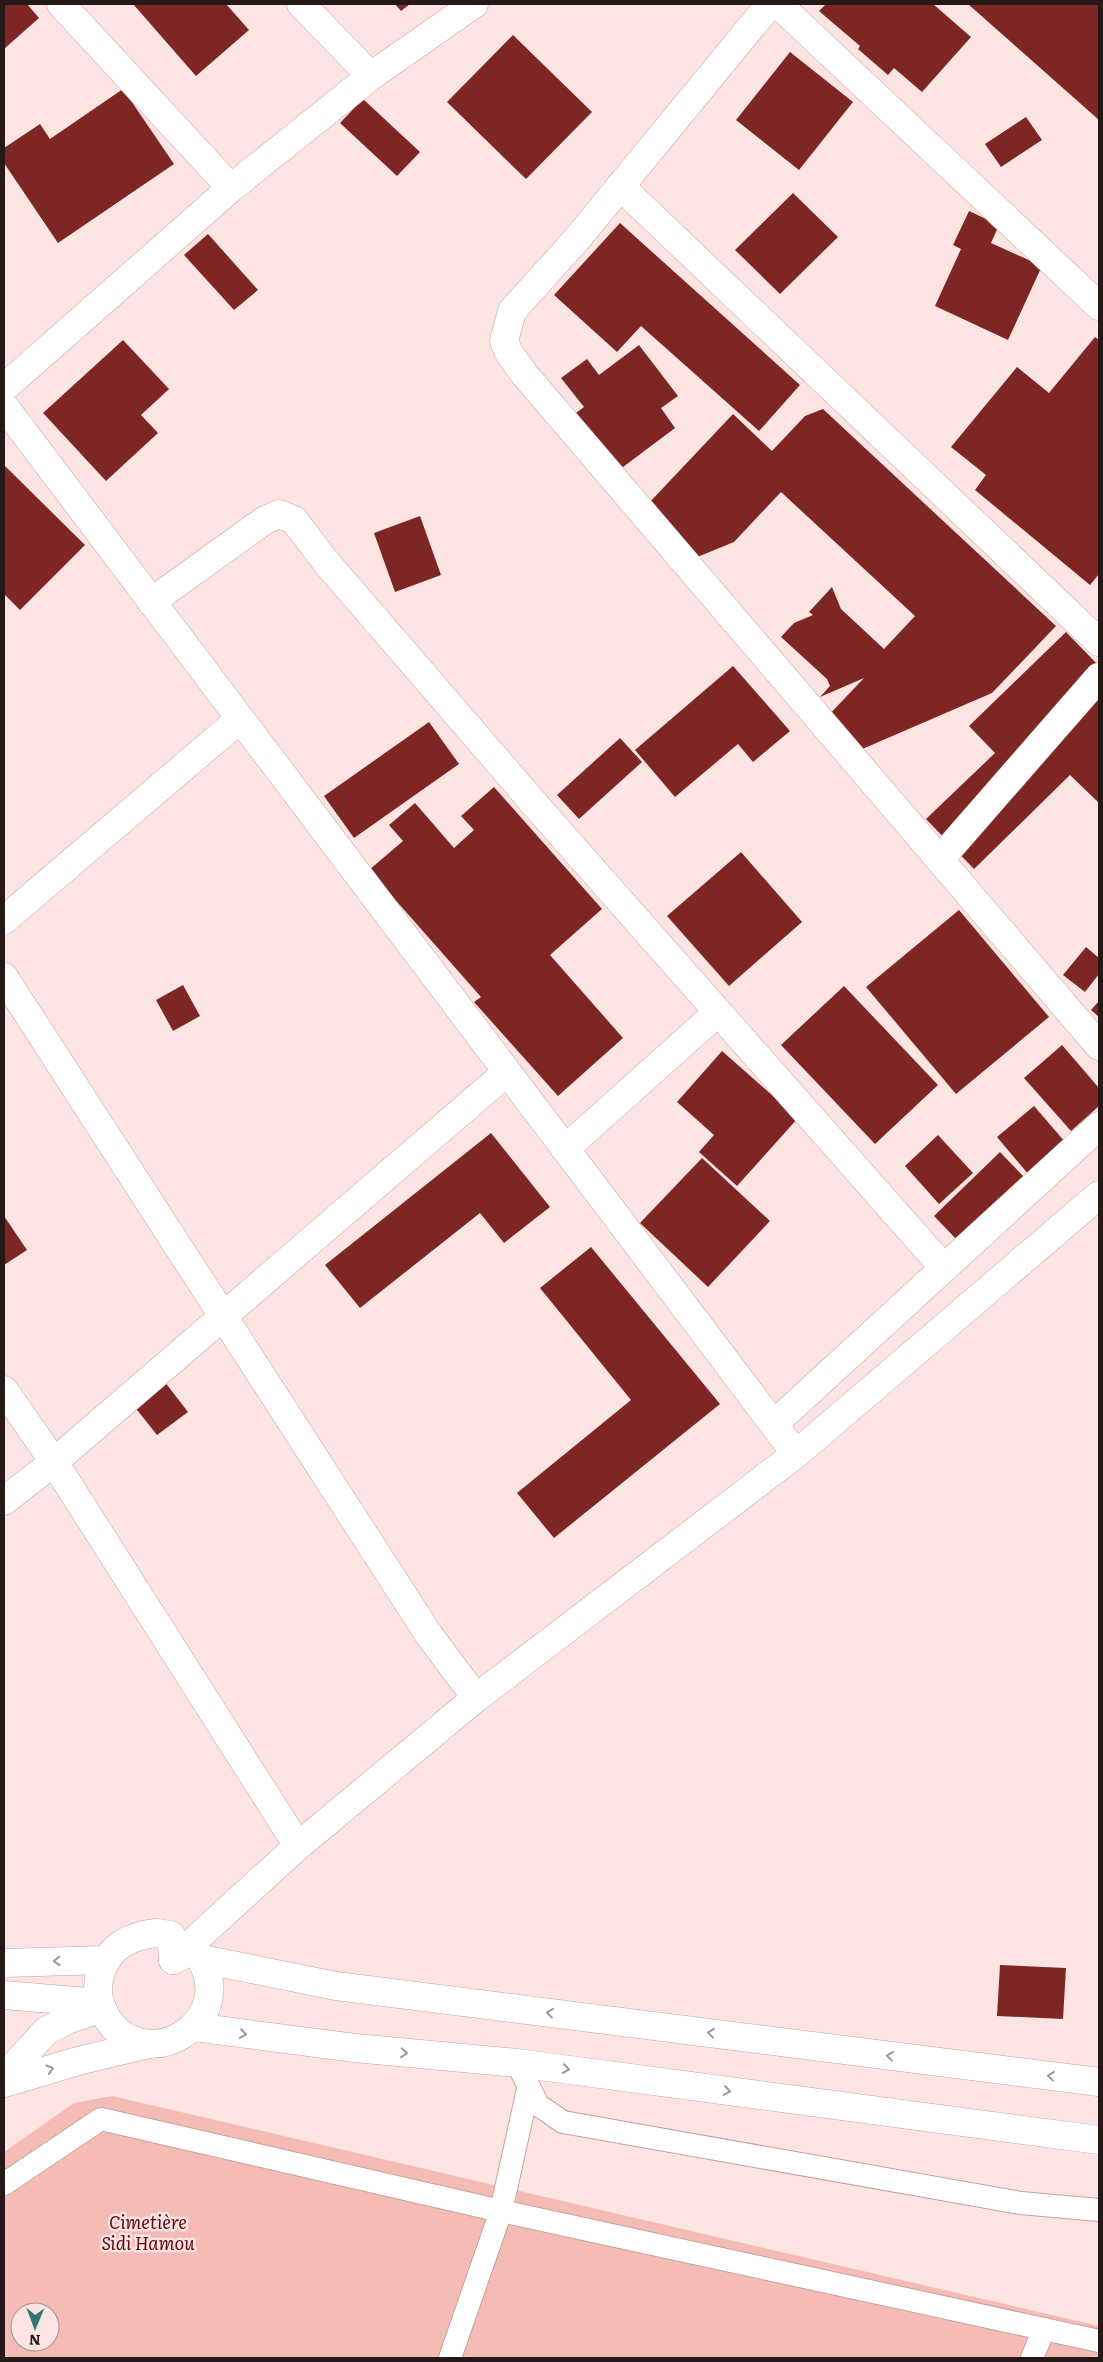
<svg xmlns="http://www.w3.org/2000/svg" width="1103" height="2362" font-family="Literata,serif">
	<style>
		.green { fill: #f4bcb5; fill-rule: evenodd }
		.building { fill: #7d2623 }
		.lines { fill: none; stroke-linecap: round; stroke-linejoin: round }
		.service-casing { stroke: #c7a29e; stroke-width: 24 }
		.minor-casing { stroke: #c7a29e; stroke-width: 29 }
		.tertiary-casing { stroke: #c7a29e; stroke-width: 29 }
		.service { stroke: #fff; stroke-width: 22 }
		.minor { stroke: #fff; stroke-width: 28 }
		.tertiary { stroke: #fff; stroke-width: 28 }
		.oneway { stroke: #9d9796 }
		.labels { text-anchor: middle; stroke-width: 5; stroke-linejoin: round; paint-order: stroke }
		.park-label { font-size: 18px; font-style: italic; fill: #61070c; stroke: #fbe4e1 }
	</style>
	<rect width="100%" height="100%" fill="#fbe4e1"/>
	<path class="green" d="M112 2096 1099 2326V2358H4V2152L74 2103ZM20 2312H50V2342H20Z"/>
	<g class="building">
		<path d="M4 4H27L39 18 4 49Z"/>
		<path d="M133 4H226L249 30 196 76Z"/>
		<path d="M395 4H410L401 11Z"/>
		<path d="M826 4H933L971 37 922 92 894 68 888 75 858 49 860 46 819 11Z"/>
		<path d="M968 4H1099V120Z"/>
		<path d="M513 35 592 112 526 179 447 102Z"/>
		<path d="M790 52 853 102 799 170 736 120Z"/>
		<path d="M123 89 174 164 58 243 4 163V148L40 124 50 139Z"/>
		<path d="M363 99 420 152 397 176 340 123Z"/>
		<path d="M1026 117 1042 140 1001 167 985 144Z"/>
		<path d="M793 193 838 237 780 294 735 250Z"/>
		<path d="M969 211 999 225 991 243 1042 266 1008 340 935 306 961 249 953 245Z"/>
		<path d="M620 223 800 385 759 431 641 326 617 352 554 295Z"/>
		<path d="M208 234 258 290 234 310 184 255Z"/>
		<path d="M1095 337 1099 340V574L1090 585 975 490 986 475 951 447 1017 367 1049 393Z"/>
		<path d="M123 340 169 389 141 415 158 433 106 481 43 413Z"/>
		<path d="M639 345 678 396 661 408 675 428 619 470 576 413 584 407 561 378 587 359 599 375Z"/>
		<path d="M823 409 1056 626 992 693 860 750 826 718 864 678 820 697 830 686 827 679 781 637 794 623 813 615 809 612 832 587 841 609 884 649 915 616 781 492 734 542 695 558 648 504 733 414 772 451 805 416Z"/>
		<path d="M4 465 85 545 20 610 4 594Z"/>
		<path d="M420 516 441 575 395 592 374 533Z"/>
		<path d="M1066 632 1099 666V803L1070 775 974 869 926 819 995 753 969 726Z"/>
		<path d="M733 666 790 731 753 762 738 744 675 797 635 750Z"/>
		<path d="M429 722 459 764 354 838 324 796Z"/>
		<path d="M620 738 642 762 579 819 557 795Z"/>
		<path d="M494 787 602 909 550 955 623 1038 558 1096 474 1002 481 997 369 870 403 841 389 825 415 803 454 848 474 830 461 816Z"/>
		<path d="M741 852 802 922 729 986 667 916Z"/>
		<path d="M959 910 1049 1017 956 1094 866 987Z"/>
		<path d="M1086 947 1099 958V974L1085 992 1063 975Z"/>
		<path d="M183 985 200 1016 173 1031 156 1000Z"/>
		<path d="M844 986 938 1085 875 1144 781 1045Z"/>
		<path d="M1099 1001V1017L1091 1010Z"/>
		<path d="M1062 1045 1099 1088V1106L1071 1131 1024 1078Z"/>
		<path d="M722 1051 798 1118 737 1186 699 1152 714 1135 677 1102Z"/>
		<path d="M1034 1106 1066 1143 1029 1175 997 1137Z"/>
		<path d="M491 1133 550 1207 504 1243 480 1213 360 1308 325 1265Z"/>
		<path d="M938 1135 973 1173 939 1204 905 1166Z"/>
		<path d="M1000 1152 1024 1177 957 1240 934 1216Z"/>
		<path d="M702 1158 770 1221 708 1287 640 1223Z"/>
		<path d="M4 1216 27 1250 4 1265Z"/>
		<path d="M591 1247 720 1404 554 1538 517 1493 631 1400 540 1288Z"/>
		<path d="M161 1377 188 1412 157 1435 130 1401Z"/>
		<path d="M1000 1965 1066 1968 1063 2019 997 2016Z"/>
	</g>
	<g class="lines">
		<defs>
			<g id="service">
				<path d="M517 2063 538 2105 563 2122 1021 2203 1099 2210"/>
				<path d="M4 2184 101 2119 501 2211 1099 2341"/>
				<path d="M450 2358 501 2211 528 2089"/>
				<path d="M1032 2358 1044 2329"/>
			</g>
			<g id="minor">
				<path d="M61 4 231 188"/>
				<path d="M301 4 371 76"/>
				<path d="M770 4 577 239 512 311 504 341 509 353 525 375 1099 1046"/>
				<path d="M778 4 1099 306"/>
				<path d="M620 186 1099 642"/>
				<path d="M4 388 231 188 371 76 474 4"/>
				<path d="M4 406 796 1454"/>
				<path d="M151 602 265 520 279 514 294 520 326 562 538 808 944 1268"/>
				<path d="M941 858 1099 677"/>
				<path d="M4 920 240 719"/>
				<path d="M4 977 429 1635 476 1698"/>
				<path d="M565 1149 718 1012"/>
				<path d="M4 1390 54 1462 298 1846"/>
				<path d="M774 1424 1099 1126"/>
				<path d="M4 1501 54 1462 507 1072"/>
				<path d="M173 1960 298 1846 476 1698 796 1454 1099 1195"/>
				<path d="M4 2077 46 2031 67 2020 102 2008"/>
				<path d="M4 2083 78 2061 149 2044"/>
			</g>
			<g id="tertiary">
				<path d="M156 1933 171 1935 173 1960 194 1949C249 2019 142 2084 104 2013 97 2000 96 1983 102 1969 112 1945 130 1936 156 1933Z"/>
				<path d="M202 1959 336 1986 1099 2082"/>
				<path d="M4 1963 106 1960"/>
				<path d="M4 1995 100 2003"/>
				<path d="M194 2027 355 2048 517 2063 1099 2140"/>
			</g>
		</defs>
		<use href="#service" class="service-casing"/>
		<use href="#minor" class="minor-casing"/>
		<use href="#tertiary" class="tertiary-casing"/>
		<use href="#service" class="service"/>
		<use href="#minor" class="minor"/>
		<use href="#tertiary" class="tertiary"/>
	</g>
	<defs><path id="oneway-chevron" d="M-2-3.5L2.5 0L-2 3.5" fill="none" stroke-width="1.6" stroke-linecap="round" stroke-linejoin="round" transform="scale(1.25)"/></defs>
	<g class="oneway">
		<use href="#oneway-chevron" transform="translate(57 1961) rotate(178)"/>
		<use href="#oneway-chevron" transform="translate(550 2013) rotate(-173)"/>
		<use href="#oneway-chevron" transform="translate(711 2033) rotate(-173)"/>
		<use href="#oneway-chevron" transform="translate(243 2034) rotate(8)"/>
		<use href="#oneway-chevron" transform="translate(404 2053) rotate(5)"/>
		<use href="#oneway-chevron" transform="translate(890 2056) rotate(-173)"/>
		<use href="#oneway-chevron" transform="translate(50 2069) rotate(-17)"/>
		<use href="#oneway-chevron" transform="translate(566 2069) rotate(8)"/>
		<use href="#oneway-chevron" transform="translate(1051 2076) rotate(-173)"/>
		<use href="#oneway-chevron" transform="translate(727 2091) rotate(8)"/>
	</g>
	<g class="labels">
		<g class="park-label">
			<text x="148" y="2229">Cimetière<tspan x="148" dy="21">Sidi Hamou</tspan></text>
		</g>
	</g>
	<rect width="1103" height="2362" fill="none" stroke="#251816" stroke-width="10"/>
	<g transform="translate(35 2327) rotate(181)"><circle r="24" fill="#fbe4e1" stroke="#a59290"/>
	<path d="M0-4L9 19L0 12L-9 19Z" fill="#2f766f"/>
	<text y="-8" font-size="14" font-weight="bold" text-anchor="middle" fill="#251816">N</text>
	</g>
</svg>
